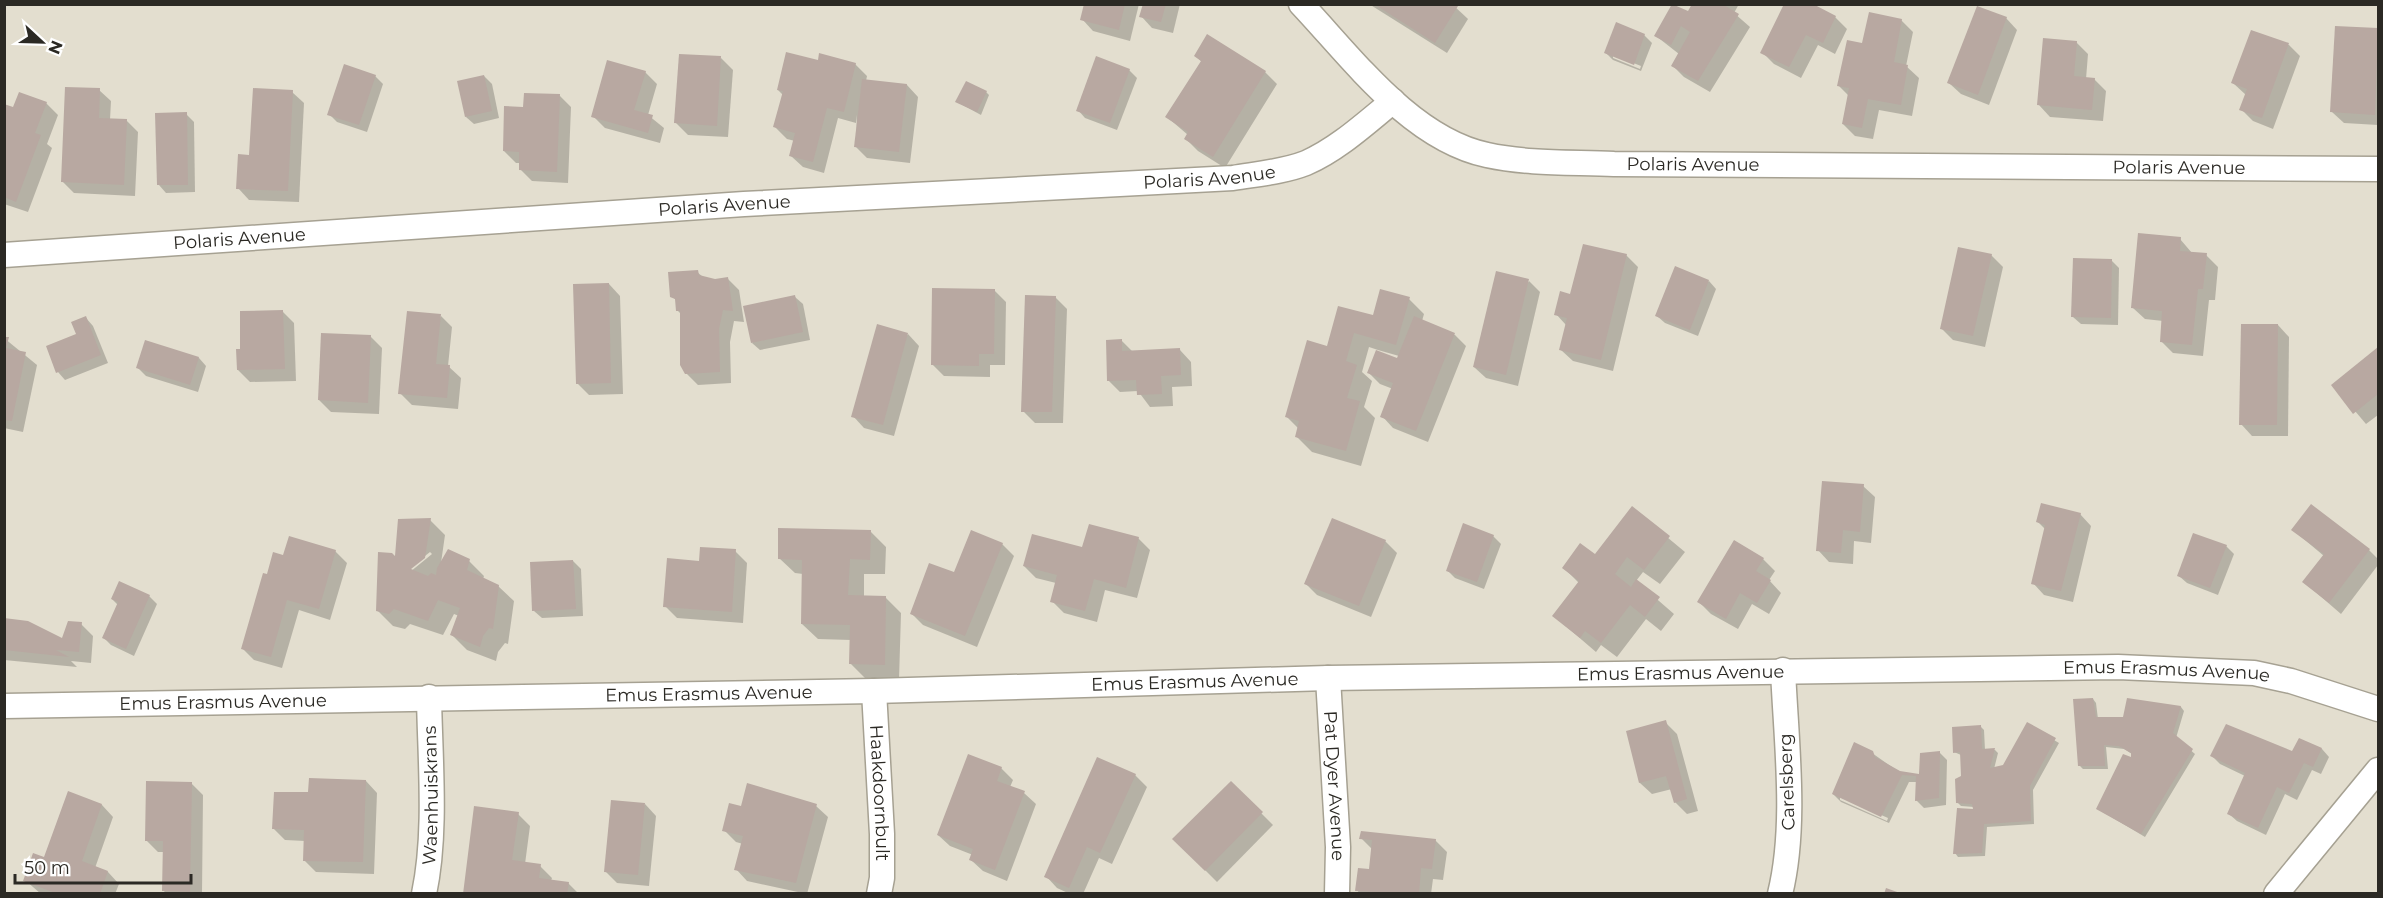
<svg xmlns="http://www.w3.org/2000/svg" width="2383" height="898" font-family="Montserrat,sans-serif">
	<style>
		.shadow { fill: #0003; fill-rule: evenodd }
		.building { fill: #b8a8a1 }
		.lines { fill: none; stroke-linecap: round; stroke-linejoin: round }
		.minor-casing { stroke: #a6a192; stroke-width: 27 }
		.minor { stroke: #fff; stroke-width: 24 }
		.labels { text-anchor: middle; stroke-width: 4.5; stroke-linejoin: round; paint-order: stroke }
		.street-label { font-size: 18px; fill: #2b2924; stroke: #fff }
	</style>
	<rect width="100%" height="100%" fill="#e3decf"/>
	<g class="shadow">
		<path d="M1086 4H1139L1130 41 1093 31 1082 19Z"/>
		<path d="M1144 4H1180L1173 33 1152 28 1141 16Z"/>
		<path d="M1369 4H1452L1468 19 1447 53Z"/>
		<path d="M1693 4H1739L1734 13 1750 27 1710 92 1684 77 1673 66 1679 54 1656 36 1689 13Z"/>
		<path d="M1835 17 1847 29 1835 54 1818 45 1801 78 1774 64 1762 52Z"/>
		<path d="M2006 18 2017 30 1989 105 1961 94 1949 83Z"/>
		<path d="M1901 20 1913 32 1906 66 1919 78 1912 116 1879 110 1873 139 1855 136 1843 124 1849 96 1839 86 1863 45Z"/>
		<path d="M2336 27 2378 30V125L2344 123 2332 112Z"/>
		<path d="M2252 32 2289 45 2300 56 2273 129 2253 121 2241 109 2246 95 2233 83Z"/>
		<path d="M1644 35 1652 43 1641 71 1613 60 1606 53ZM1613 55 1641 66 1640 69 1613 58Z"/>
		<path d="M1207 36 1265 72 1277 84 1225 168 1198 151 1186 139 1188 135 1167 117 1202 62 1196 56Z"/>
		<path d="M2076 42 2088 54 2086 79H2094L2106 91 2103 121 2050 117 2039 105Z"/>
		<path d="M721 58 733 70 728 137 688 135 676 123Z"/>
		<path d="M819 62 855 64 867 76 866 81 907 85 918 97 910 163 867 158 856 147 857 115 856 123 838 118 824 173 803 167 791 156 795 141 787 139 775 127 783 95 778 90Z"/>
		<path d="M1129 70 1137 78 1117 130 1085 118 1078 110Z"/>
		<path d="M645 72 657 84 648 115 664 128 660 143 605 128 593 116Z"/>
		<path d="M375 76 383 84 367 132 337 122 329 114Z"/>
		<path d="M484 76 492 84 499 118 474 124 466 117Z"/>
		<path d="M99 90 111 101 110 120H126L138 132 135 196 74 193 62 181Z"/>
		<path d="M292 92 304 103 299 202 249 200 238 188 251 156Z"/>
		<path d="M986 92 989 95 981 115 957 102Z"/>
		<path d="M560 96 571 107 568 183 532 181 520 169 521 163H516L504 151 525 109Z"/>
		<path d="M46 103 58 115 47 144 52 148 28 212 4 204V105L14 109Z"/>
		<path d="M186 114 194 122 195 192 166 193 159 185Z"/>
		<path d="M2180 239 2192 253 2206 255 2218 267 2215 300H2209L2203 356 2173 353 2161 341 2163 321 2145 319 2133 308Z"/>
		<path d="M1626 255 1638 267 1613 371 1573 361 1561 350 1566 325 1556 314 1571 296Z"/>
		<path d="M1991 255 2003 267 1985 347 1953 340 1942 329Z"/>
		<path d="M2111 260 2119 268 2118 325 2081 324 2073 317Z"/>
		<path d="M697 272 703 277 715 280 727 278 739 290 744 322 734 321 730 342 731 383 698 385 686 373 682 315 678 311 677 301 672 296Z"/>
		<path d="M1529 281 1540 292 1518 386 1486 378 1474 367Z"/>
		<path d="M1709 281 1716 289 1698 336 1665 323 1657 316Z"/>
		<path d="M609 284 620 296 623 394 589 395 577 383Z"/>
		<path d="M994 290 1006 302 1005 365H990V377L944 376 932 364Z"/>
		<path d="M795 297 803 304 810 340 760 350 752 343Z"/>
		<path d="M1055 297 1067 309 1063 423H1035L1023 411Z"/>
		<path d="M1409 299 1424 314 1422 321 1455 335 1466 346 1428 442 1393 428 1382 416 1393 389 1380 384 1368 372 1378 350 1369 347 1362 372 1372 381 1364 407 1375 418 1361 466 1312 452 1296 436 1299 429 1287 417 1328 348 1374 317ZM1378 350 1399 356 1398 360 1377 352Z"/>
		<path d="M282 311 294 323 296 381 250 382 238 370 242 350Z"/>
		<path d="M441 316 452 327 448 366 461 378 458 409 412 405 400 393Z"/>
		<path d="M86 318 93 326 108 363 65 380 58 372Z"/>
		<path d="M2278 325 2289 337 2288 436H2252L2241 424Z"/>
		<path d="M908 334 919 346 894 436 864 428 853 416Z"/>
		<path d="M370 336 382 348 379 414 331 412 319 400Z"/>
		<path d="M4 338 37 365 23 432 4 428Z"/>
		<path d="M1121 340 1133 352 1180 350 1191 362 1192 386 1172 387 1173 406 1150 407 1138 391 1120 392 1108 380Z"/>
		<path d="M2378 349V415L2366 424 2333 385Z"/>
		<path d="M199 358 206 366 198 392 146 376 138 368Z"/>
		<path d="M1863 486 1875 497 1871 543 1854 541 1853 564 1829 562 1818 550Z"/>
		<path d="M1632 508 1685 552 1660 584 1643 572 1636 581 1674 614 1661 631 1646 619 1617 657 1601 645 1596 652 1554 616 1579 583 1564 568 1595 556Z"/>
		<path d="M2080 514 2091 526 2073 602 2044 595 2033 583 2046 530 2038 522Z"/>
		<path d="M430 520 445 535 441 563 469 561 484 576 483 579 498 586 514 601 508 644 505 643 498 652 496 661 467 650 451 634 459 616 454 614 443 635 410 624 405 629 393 626 377 610 396 559ZM430 552 432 554 410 572V568Z"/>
		<path d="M2293 530 2369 550 2378 559V565L2341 614 2304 582 2324 556Z"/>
		<path d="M871 532 886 547 885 574H864V597L886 598 901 613 899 680 866 679 851 664V640L818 639 802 624 803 574 795 573 779 558Z"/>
		<path d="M1493 536 1501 544 1484 589 1455 578 1448 571Z"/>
		<path d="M1138 538 1150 550 1137 598 1105 590 1097 622 1064 613 1052 601 1056 583 1036 578 1024 566 1083 549Z"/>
		<path d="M1385 541 1397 553 1371 617 1317 595 1306 584Z"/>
		<path d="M1002 544 1014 556 977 647 923 625 911 613Z"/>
		<path d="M2226 546 2234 554 2218 595 2187 583 2179 576Z"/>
		<path d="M335 551 347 563 330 620 299 610 282 668 254 660 242 648 284 557Z"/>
		<path d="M735 551 747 563 743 623 677 618 665 606 700 562Z"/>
		<path d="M1763 559 1775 571 1769 580 1781 593 1769 614 1752 604 1738 629 1711 614 1699 602Z"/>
		<path d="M573 561 581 569 583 616 542 618 534 611Z"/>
		<path d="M149 596 157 604 134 656 111 645 104 638 118 605 112 599Z"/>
		<path d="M4 619 63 640 81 624 93 636 91 663 71 661 77 667 4 660Z"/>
		<path d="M2093 699 2096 703 2098 719H2124L2128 700 2181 707 2184 711 2176 738 2195 754 2145 837 2098 809 2132 759V754L2124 749 2106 747 2108 769H2083L2080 766Z"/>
		<path d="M1665 722 1677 734 1698 811 1687 814 1675 802 1672 789 1652 794 1640 783 1628 732Z"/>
		<path d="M2027 724 2059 743 2033 790 2034 824 1987 827 1985 856 1958 857 1955 853 1975 811 1974 807 1961 806 1957 802 1962 777 1961 755 1954 752 1980 726 1984 730 1985 750H1995L1998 753 1994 769 2004 767Z"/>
		<path d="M2299 740 2322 749 2329 757 2321 774 2312 770 2297 800 2285 794 2266 835 2237 821 2229 814 2245 776 2220 764 2212 756 2292 753Z"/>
		<path d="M1939 752 1947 760 1946 805 1924 808 1916 800 1917 782H1909L1889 823 1841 802 1833 794 1872 753 1899 772 1920 776ZM1840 797 1888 818 1887 821 1840 800Z"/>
		<path d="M1001 768 1013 780 1010 787 1024 793 1036 804 1007 881 983 871 971 860 973 855 950 846 938 835Z"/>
		<path d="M1135 775 1147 787 1112 864 1099 858 1083 894H1070L1057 888 1046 876Z"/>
		<path d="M366 781 377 793 374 874 316 872 304 860 305 841 285 840 273 828 310 794Z"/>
		<path d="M191 783 203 795 202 894H166L164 891V852H158L146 840Z"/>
		<path d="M1231 783 1273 825 1217 882 1174 839Z"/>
		<path d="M69 793 102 805 113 817 95 868 108 872 119 884 115 894H41L25 880 45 859Z"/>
		<path d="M645 804 656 816 649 886 617 883 606 872Z"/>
		<path d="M816 806 828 817 807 894 747 881 736 869 743 844 736 842 724 830 742 808Z"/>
		<path d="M518 814 530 826 525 864 540 866 552 878 551 881 568 883 579 894H465Z"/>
		<path d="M1361 838 1435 840 1447 852 1443 880 1433 879 1431 894H1360L1357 890 1370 871 1373 850Z"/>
	</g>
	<g class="building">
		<path d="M1084 4H1125L1119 30 1080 20Z"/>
		<path d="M1143 4H1166L1161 22 1139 17Z"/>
		<path d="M1374 4H1455L1458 6 1435 43Z"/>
		<path d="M1672 4 1688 11 1692 4H1722L1739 14 1698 81 1671 66 1690 32 1681 26 1671 45 1654 36Z"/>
		<path d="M1784 4H1813L1836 16 1823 43 1806 35 1789 67 1760 53Z"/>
		<path d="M1977 6 2007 17 1978 95 1947 83Z"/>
		<path d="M1869 12 1902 19 1894 62 1908 65 1901 105 1868 99 1862 128 1842 124 1849 88 1837 86 1847 40 1862 43Z"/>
		<path d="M1616 22 1645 34 1634 65 1604 53Z"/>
		<path d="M2335 26 2378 28 2375 115 2330 112Z"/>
		<path d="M2251 30 2289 43 2262 118 2239 110 2247 89 2231 83Z"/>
		<path d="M1207 34 1266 71 1213 157 1184 139 1188 132 1165 117 1201 61 1194 56Z"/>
		<path d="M2043 38 2077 41 2074 76 2095 78 2092 110 2037 105Z"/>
		<path d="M786 52 818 60 819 53 856 63 844 112 827 108 813 162 789 156 795 133 773 127 783 91 777 90Z"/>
		<path d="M679 54 721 56 717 126 674 123Z"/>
		<path d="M1096 56 1130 69 1110 123 1076 111Z"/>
		<path d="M607 60 646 71 634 110 653 115 648 133 591 117Z"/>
		<path d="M344 64 376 75 359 125 327 115Z"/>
		<path d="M484 75 492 111 465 117 457 81Z"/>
		<path d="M862 79 907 84 899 152 854 147Z"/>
		<path d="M966 81 987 91 977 112 955 102Z"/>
		<path d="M65 87 100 88 99 118 127 119 124 185 61 182Z"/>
		<path d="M253 88 293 90 288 191 236 189 238 154 249 155Z"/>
		<path d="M19 92 47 102 35 133 41 135 16 202 4 197V104L13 107Z"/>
		<path d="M524 93 560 94 557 172 519 170V152L503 151 504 106 523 107Z"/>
		<path d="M187 112 188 185H157L155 113Z"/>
		<path d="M2138 233 2181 237 2180 251 2207 253 2203 289H2198L2192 345 2160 342 2162 311 2131 308Z"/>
		<path d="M1583 244 1627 254 1601 360 1559 350 1567 318 1554 315 1560 291 1570 294Z"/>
		<path d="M1958 247 1992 254 1973 336 1940 329Z"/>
		<path d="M2073 258 2112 259 2111 318 2071 317Z"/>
		<path d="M1675 266 1709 280 1690 330 1655 316Z"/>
		<path d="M698 270 699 275 715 279 728 277 733 311 723 310 719 329 720 372 685 374 680 365V311H676L675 299 670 297 668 272Z"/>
		<path d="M1496 271 1529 279 1506 375 1473 367Z"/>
		<path d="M609 283 611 383 576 384 573 284Z"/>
		<path d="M932 288 995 289 994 354H979V366L931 365Z"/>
		<path d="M1380 289 1410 297 1396 345 1354 333 1346 361 1357 365 1347 398 1360 401 1346 451 1295 437 1299 421 1285 417 1307 340 1327 346 1338 306 1373 315Z"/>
		<path d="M795 295 803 332 751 343 743 306Z"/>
		<path d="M1025 295 1056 296 1052 412H1021Z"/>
		<path d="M283 310 285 369 237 370 236 349H240V311Z"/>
		<path d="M407 311 441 314 436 364 450 365 447 398 398 394Z"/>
		<path d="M86 316 101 355 56 373 46 346 76 334 71 322Z"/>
		<path d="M1414 316 1455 333 1416 431 1380 417 1393 383 1367 373 1376 350 1397 358Z"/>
		<path d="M877 324 908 333 883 425 851 417Z"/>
		<path d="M2241 324H2278L2277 425H2239Z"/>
		<path d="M321 333 371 335 368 403 318 400Z"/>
		<path d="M4 337H9L6 348 26 352 12 421 4 420Z"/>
		<path d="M1122 339V351L1180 348 1181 375 1161 376 1162 394 1137 395 1136 380 1107 381 1106 340Z"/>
		<path d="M145 340 199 357 190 385 136 368Z"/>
		<path d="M2378 347V394L2353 414 2331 385Z"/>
		<path d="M1822 481 1864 484 1860 532 1843 530 1841 553 1816 551Z"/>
		<path d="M2041 503 2081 513 2061 591 2031 584 2045 525 2036 522Z"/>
		<path d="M2311 504 2370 549 2329 603 2302 582 2324 554 2291 530Z"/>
		<path d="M1632 506 1670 536 1644 570 1627 557 1615 574 1631 587 1636 579 1660 597 1645 617 1630 605 1601 643 1585 631 1580 638 1552 616 1579 581 1562 568 1580 543 1595 554Z"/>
		<path d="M431 518 425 558 411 569 428 576 431 573 436 575 437 568 448 549 470 559 467 570 499 585 493 629 489 628 483 636 480 647 450 635 460 608 438 600 428 621 394 609 389 614 376 611 378 552 392 553 395 556 398 519Z"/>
		<path d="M1332 518 1386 540 1359 606 1304 584Z"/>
		<path d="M1463 523 1494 535 1477 582 1446 571Z"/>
		<path d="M1089 524 1139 537 1126 588 1094 579 1085 611 1050 602 1057 575 1023 566 1032 534 1082 547Z"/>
		<path d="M778 528 871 530 870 560 850 559 848 595 886 596 885 665 849 664 850 625 801 624 802 560 778 559Z"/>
		<path d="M971 530 1003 543 965 636 910 614 929 563 954 572Z"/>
		<path d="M2193 533 2227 545 2210 588 2177 576Z"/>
		<path d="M289 536 336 550 319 609 287 600 271 657 241 649 263 573 267 574 273 552 283 555Z"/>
		<path d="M1734 540 1764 558 1756 571 1771 580 1757 603 1740 593 1726 619 1697 602Z"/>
		<path d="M700 547 736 549 732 612 663 607 667 558 699 561Z"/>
		<path d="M573 560 576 609 532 611 530 562Z"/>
		<path d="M119 581 150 595 126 649 102 638 118 602 111 599Z"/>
		<path d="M4 618 28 621 62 638 68 621 82 622 79 652 56 650 69 657 4 650Z"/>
		<path d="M2093 698 2096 717H2123L2127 698 2181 706 2173 733 2193 749 2141 834 2096 809 2123 754 2131 757V753L2119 746 2104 745 2105 766H2078L2073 699Z"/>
		<path d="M1666 720 1687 799 1674 803 1666 776 1639 783 1626 731Z"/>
		<path d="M2027 722 2056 738 2030 786 2031 821 1984 824 1982 853 1953 854 1957 808 1973 809 1972 804 1956 803 1955 779 1961 776 1960 752 1953 753 1952 727 1981 725 1982 749 1995 748 1990 768 2003 765Z"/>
		<path d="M2226 724 2292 751 2299 738 2322 748 2313 767 2304 763 2289 793 2277 787 2258 828 2227 814 2245 773 2210 756Z"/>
		<path d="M1854 742 1873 751 1875 757 1900 771 1919 774 1920 753 1940 751 1939 798 1915 801 1916 776 1902 775 1881 817 1832 794Z"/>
		<path d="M968 754 1002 767 997 781 1025 791 995 870 969 860 973 849 937 835Z"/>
		<path d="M1097 757 1136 774 1100 853 1087 847 1069 888 1044 877Z"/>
		<path d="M309 778 366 780 363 862 303 861 304 830 272 829 274 792H308Z"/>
		<path d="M146 781 192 782 190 892 162 891 163 841H145Z"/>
		<path d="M1231 781 1263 812 1205 871 1172 839Z"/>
		<path d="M747 783 817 804 796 883 734 870 743 836 722 831 729 803 741 806Z"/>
		<path d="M68 791 102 804 82 861 108 871 100 894H58L23 881 33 853 44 857Z"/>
		<path d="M611 800 645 803 638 875 604 872Z"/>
		<path d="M474 806 519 812 512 860 541 864 539 878 569 882 567 894H463Z"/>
		<path d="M1361 831 1436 839 1432 869 1421 868 1419 894 1355 891 1358 868 1369 869 1372 840 1359 839Z"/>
		<path d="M1886 888 1900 893V894H1884Z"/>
	</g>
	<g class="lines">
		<defs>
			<g id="minor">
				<path id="s1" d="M1301 4C1352 58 1411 139 1487 155 1528 164 1573 162 1614 164L2378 169"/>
				<path id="s2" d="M4 255 744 204 1233 178C1257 174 1283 172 1306 163 1338 149 1366 123 1393 101"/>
				<path id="s3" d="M1328 678 1338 847 1337 894"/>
				<path id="s4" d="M874 691 882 834V878L879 894"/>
				<path id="s5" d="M4 706 874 691 1328 678 2118 667 2254 673 2291 681 2378 709"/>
				<path id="s6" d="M424 894C437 832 430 760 429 697"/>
				<path d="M1780 894C1797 825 1786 741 1783 670"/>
				<path d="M2276 894 2378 770"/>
			</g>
		</defs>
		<use href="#minor" class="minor-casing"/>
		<use href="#minor" class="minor"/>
	</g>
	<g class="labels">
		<g class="street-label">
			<text dy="6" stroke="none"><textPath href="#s1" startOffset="450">Polaris Avenue</textPath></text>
			<text dy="6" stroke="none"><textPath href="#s1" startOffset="936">Polaris Avenue</textPath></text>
			<text dy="6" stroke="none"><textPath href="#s2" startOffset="1208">Polaris Avenue</textPath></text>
			<text dy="6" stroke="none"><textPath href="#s2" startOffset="722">Polaris Avenue</textPath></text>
			<text dy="6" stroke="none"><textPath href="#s2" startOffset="236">Polaris Avenue</textPath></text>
			<text dy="6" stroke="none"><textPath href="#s5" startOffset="1677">Emus Erasmus Avenue</textPath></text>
			<text dy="6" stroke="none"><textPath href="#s5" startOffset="2163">Emus Erasmus Avenue</textPath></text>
			<text dy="6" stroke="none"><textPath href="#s5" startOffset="1191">Emus Erasmus Avenue</textPath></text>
			<text dy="6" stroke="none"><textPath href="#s5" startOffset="705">Emus Erasmus Avenue</textPath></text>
			<text dy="6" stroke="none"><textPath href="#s5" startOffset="219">Emus Erasmus Avenue</textPath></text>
			<text transform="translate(1787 782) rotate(-92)" y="6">Carelsberg</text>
			<text dy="6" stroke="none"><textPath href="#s3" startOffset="108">Pat Dyer Avenue</textPath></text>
			<text dy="6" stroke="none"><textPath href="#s4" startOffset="102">Haakdoornbult</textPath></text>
			<text dy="6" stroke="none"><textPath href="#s6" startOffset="99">Waenhuiskrans</textPath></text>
		</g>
	</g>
	<rect width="2383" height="898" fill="none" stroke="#2b2924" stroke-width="12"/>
	<g transform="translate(42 42) rotate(112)" stroke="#ffffff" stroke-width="4.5" paint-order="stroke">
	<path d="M0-4.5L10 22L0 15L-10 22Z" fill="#2b2924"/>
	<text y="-9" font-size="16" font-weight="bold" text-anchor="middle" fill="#2b2924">N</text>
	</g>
	<path d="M15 874v9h176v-9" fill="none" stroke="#2b2924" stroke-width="3"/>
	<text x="24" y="874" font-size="18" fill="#2b2924" stroke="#ffffff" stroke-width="4.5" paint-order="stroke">50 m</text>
</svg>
